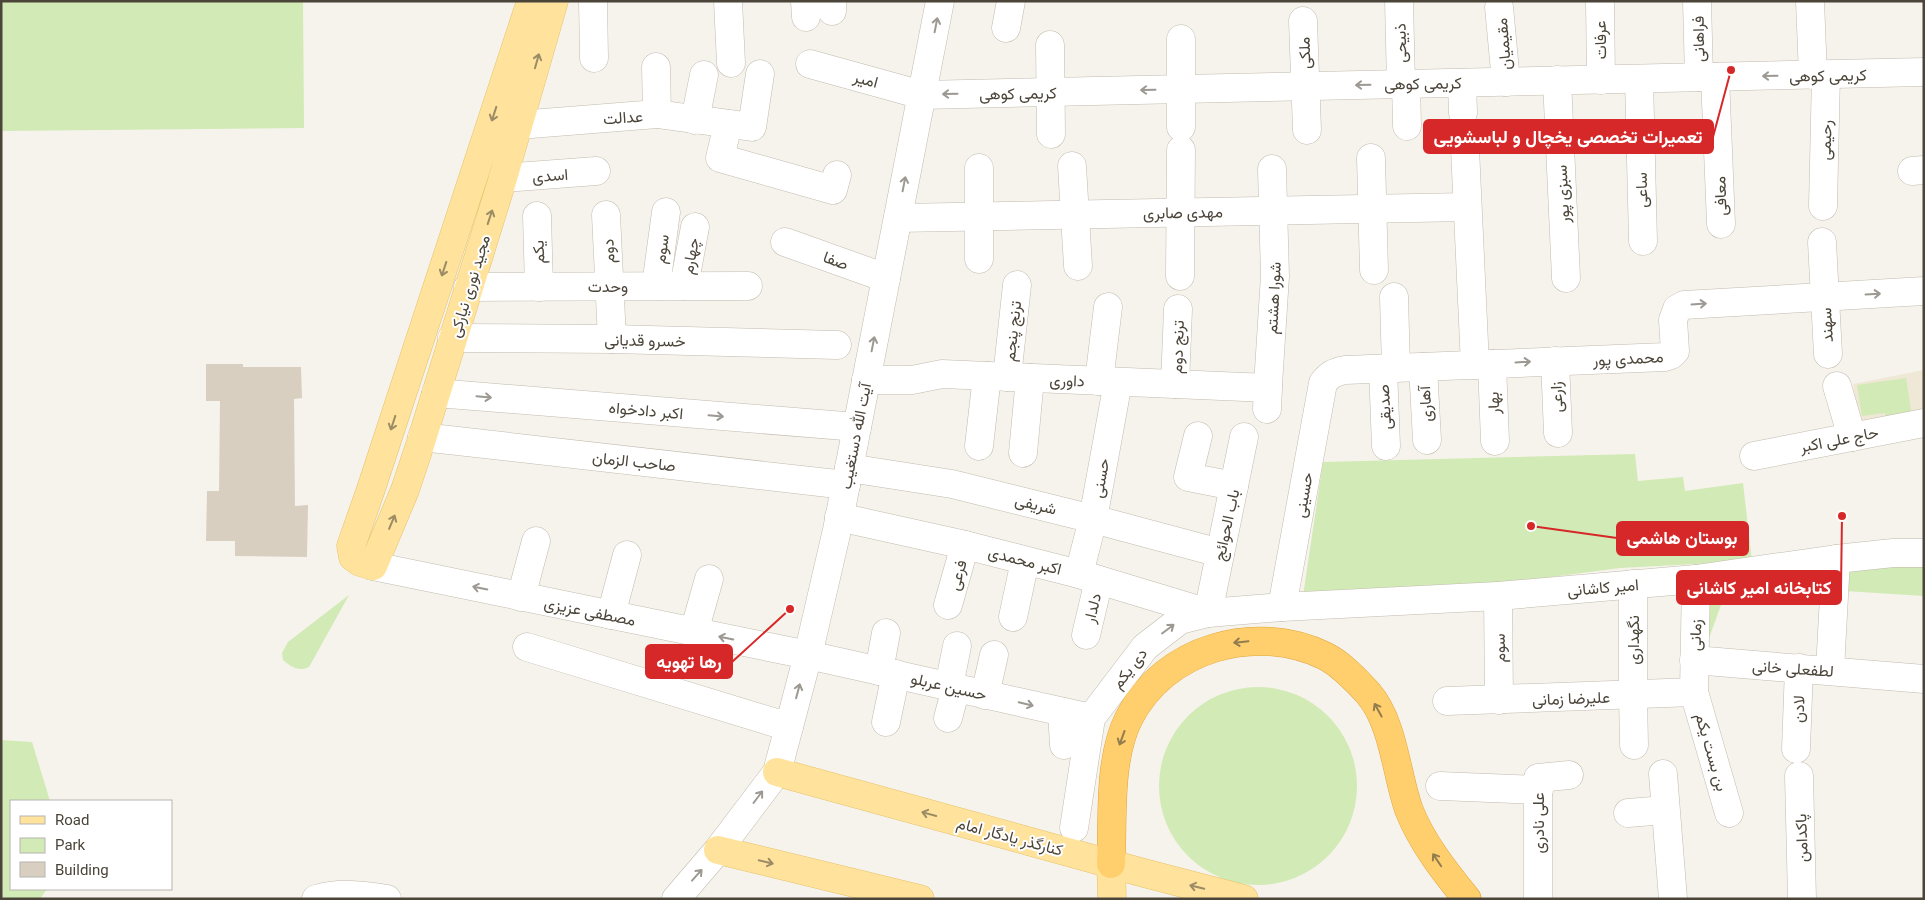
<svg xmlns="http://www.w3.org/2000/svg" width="1925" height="900" font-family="Roboto,Vazirmatn,sans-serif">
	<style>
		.education { fill: #efe8d6 }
		.green { fill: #d2eab5 }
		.building { fill: #d8cfc1 }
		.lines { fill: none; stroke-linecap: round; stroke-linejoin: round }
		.minor-casing { stroke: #c2bbae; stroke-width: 29 }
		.major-casing { stroke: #e6c16a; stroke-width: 29 }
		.highway-casing { stroke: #e0a43c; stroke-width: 29 }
		.minor { stroke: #fff; stroke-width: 28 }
		.major { stroke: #ffe39c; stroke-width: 28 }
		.highway { stroke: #ffcf6e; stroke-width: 28 }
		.oneway { stroke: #9c9892 }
		.oneway2 { stroke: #9c8c66 }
		.oneway3 { stroke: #937c4e }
		.labels { text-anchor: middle; stroke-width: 4; stroke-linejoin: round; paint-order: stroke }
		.street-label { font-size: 16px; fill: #4b4439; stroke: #fff }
		.leader { fill: none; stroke: #d62828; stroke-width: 2 }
		.callout-dot { fill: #d62828; stroke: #fff; stroke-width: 2 }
		.callout { fill: #d62828; stroke: #d62828; stroke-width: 2 }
		.callout-label { font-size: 18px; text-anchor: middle; font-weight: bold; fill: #fff }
	</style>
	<rect width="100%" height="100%" fill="#f6f3ec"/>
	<path class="education" d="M1924 370V418L1860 429 1853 384Z"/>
	<g class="green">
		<path d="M1 1H303L304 128 1 131Z"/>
		<path d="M1906 378 1912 416 1886 420 1885 413 1862 416 1857 385Z"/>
		<path d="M1635 454 1638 481 1683 477 1685 491 1743 483 1752 561 1620 568 1460 589 1303 596 1323 462Z"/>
		<path d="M1924 562V596L1845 591 1844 565Z"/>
		<path d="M1832 564 1830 601 1779 600 1782 586 1740 578Z"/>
		<path d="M1730 580 1700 663 1701 582Z"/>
		<path d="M349 595 309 667C299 672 291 667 283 660L282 653 288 642Z"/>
		<circle cx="1258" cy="786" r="99"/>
		<path d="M1 740 32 742 50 801H11V889H47L40 899H1Z"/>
	</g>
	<path class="building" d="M206 364H243V367H301L302 398 294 399 295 506 308 505 307 557 235 556V541H206L207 491H219L220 401H206Z"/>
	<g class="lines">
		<defs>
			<g id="minor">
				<path d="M593 1 594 58"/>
				<path d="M728 1 731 63"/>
				<path d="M805 1 806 17"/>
				<path d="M832 1V11"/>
				<path d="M1399 1 1401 84"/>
				<path d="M1600 1 1601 80"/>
				<path d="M1697 1 1699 77"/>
				<path d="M1810 1 1813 75"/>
				<path d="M1499 7 1506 82"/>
				<path d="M1303 21 1307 130"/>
				<path d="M1006 28 1011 1"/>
				<path d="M1050 45 1051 134"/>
				<path d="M810 64 922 95 1924 72"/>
				<path d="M656 67 657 114"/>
				<path d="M1715 77 1721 224"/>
				<path d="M1639 79 1643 241"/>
				<path d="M1557 80 1566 278"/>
				<path d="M1462 83 1463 113"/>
				<path d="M1406 84 1407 126"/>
				<path d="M695 120 704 75"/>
				<path d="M728 124 720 158 833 190 837 175"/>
				<path d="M518 125 657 114 752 127 760 74"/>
				<path d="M1181 127V39"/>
				<path d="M1464 127 1475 365"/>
				<path d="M1371 158 1374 270"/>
				<path d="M1072 166 1078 266"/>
				<path d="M1912 171 1924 170"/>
				<path d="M503 178 596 171"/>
				<path d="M1823 206 1826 75"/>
				<path d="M606 215 612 339"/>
				<path d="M537 216 539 287"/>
				<path d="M898 218 1467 207"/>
				<path d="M785 242 886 278"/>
				<path d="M1822 242 1828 354"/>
				<path d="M979 259V168"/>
				<path d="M1180 276 1181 150"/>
				<path d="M656 286 666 212"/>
				<path d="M684 286 695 227"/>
				<path d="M468 287 748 286"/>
				<path d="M1394 297 1396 368"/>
				<path d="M452 338 612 339 837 345"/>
				<path d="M1555 361 1558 433"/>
				<path d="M1492 364 1495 441"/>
				<path d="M1423 367 1427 440"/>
				<path d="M1383 369 1386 446"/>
				<path d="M1007 377 1017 285"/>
				<path d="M866 380H912L942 374 1268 388 1267 409"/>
				<path d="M1099 381 1108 307"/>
				<path d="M1175 384 1178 309"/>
				<path d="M1268 385 1275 276 1272 169"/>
				<path d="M1837 386 1852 437"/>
				<path d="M436 393 857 427"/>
				<path d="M1198 436 1188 477 1234 486"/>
				<path d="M422 437 846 485"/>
				<path d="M979 446 987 376"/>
				<path d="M1023 453 1030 378"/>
				<path d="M1754 456 1924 423"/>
				<path d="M849 468 952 484 1093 519 1220 553"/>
				<path d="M839 517 965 545 1079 574 1208 613 1244 437"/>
				<path d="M373 566 808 655 1091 718"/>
				<path d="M1079 574 1093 519 1118 382"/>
				<path d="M1696 579 1694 692 1729 813"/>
				<path d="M1633 584V696L1634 745"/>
				<path d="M1498 596 1499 700"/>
				<path d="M521 597 536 541"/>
				<path d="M948 605 965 545"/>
				<path d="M1282 607 1323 383C1329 375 1334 372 1345 370L1665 357 1671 355 1675 351 1673 320 1677 309 1684 305 1924 291"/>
				<path d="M611 615 627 555"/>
				<path d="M1013 617 1025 561"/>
				<path d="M694 632 709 579"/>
				<path d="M1086 635 1099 580"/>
				<path d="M527 647 789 727"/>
				<path d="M1694 660 1924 679"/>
				<path d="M1830 670 1836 559"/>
				<path d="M879 671 886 633"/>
				<path d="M949 686 957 646"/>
				<path d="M985 695 994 655"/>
				<path d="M1447 701 1694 692"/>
				<path d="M1062 712 1064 745"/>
				<path d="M948 718 956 688"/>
				<path d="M886 722 896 674"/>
				<path d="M1796 749 1799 668"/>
				<path d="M1663 774 1673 899"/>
				<path d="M1799 776 1802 899"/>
				<path d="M1440 786 1539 790"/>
				<path d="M1628 813 1665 810"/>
				<path d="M1074 828 1091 718 1145 647 1180 620 1208 613 1282 607 1498 596 1696 579 1836 559 1893 553H1924"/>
				<path d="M316 899C339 892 363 895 387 899"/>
				<path d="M676 899 718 850 777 772 808 655 837 530 940 1"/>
				<path d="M1538 899V778L1569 775"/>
			</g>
			<g id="major">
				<path d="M531 1 371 489 351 546 353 557 360 562 373 566 405 490 420 445 503 178 554 1"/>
				<path d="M777 772 1144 873 1244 899"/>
				<path d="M718 850 920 899"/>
				<path d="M1111 864 1112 899"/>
			</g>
			<path id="highway" d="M1111 864C1113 819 1108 759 1129 718 1164 648 1256 622 1325 656 1341 664 1356 680 1368 693 1394 723 1396 774 1409 810 1422 843 1445 872 1467 899"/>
		</defs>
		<use href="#minor" class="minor-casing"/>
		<use href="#major" class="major-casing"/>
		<use href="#highway" class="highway-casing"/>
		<use href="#minor" class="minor"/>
		<use href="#major" class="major"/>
		<use href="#highway" class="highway"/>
	</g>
	<defs><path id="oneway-shaft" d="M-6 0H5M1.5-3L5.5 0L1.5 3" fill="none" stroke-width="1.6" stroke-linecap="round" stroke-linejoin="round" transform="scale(1.25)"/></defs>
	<g class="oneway">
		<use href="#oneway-shaft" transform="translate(936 25) rotate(-79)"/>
		<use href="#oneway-shaft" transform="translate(1770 76) rotate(179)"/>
		<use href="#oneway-shaft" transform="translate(1363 85) rotate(179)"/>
		<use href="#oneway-shaft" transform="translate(1148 90) rotate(179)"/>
		<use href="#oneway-shaft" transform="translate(950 94) rotate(179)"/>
		<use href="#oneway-shaft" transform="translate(904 184) rotate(-79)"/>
		<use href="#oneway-shaft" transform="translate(1873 294) rotate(-3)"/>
		<use href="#oneway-shaft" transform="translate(1699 304) rotate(-4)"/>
		<use href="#oneway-shaft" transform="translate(873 344) rotate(-79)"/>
		<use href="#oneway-shaft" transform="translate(1523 362) rotate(-3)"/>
		<use href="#oneway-shaft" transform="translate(484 397) rotate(5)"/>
		<use href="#oneway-shaft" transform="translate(716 416) rotate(5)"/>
		<use href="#oneway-shaft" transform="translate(480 588) rotate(-169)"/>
		<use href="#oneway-shaft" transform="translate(1168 629) rotate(-37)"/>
		<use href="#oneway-shaft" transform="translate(726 638) rotate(-168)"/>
		<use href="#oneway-shaft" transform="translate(798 691) rotate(-75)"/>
		<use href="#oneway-shaft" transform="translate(1026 704) rotate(13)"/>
		<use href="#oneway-shaft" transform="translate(758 797) rotate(-53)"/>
		<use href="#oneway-shaft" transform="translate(697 875) rotate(-48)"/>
	</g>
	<g class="oneway2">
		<use href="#oneway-shaft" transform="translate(537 61) rotate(-74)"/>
		<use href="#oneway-shaft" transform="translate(494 114) rotate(108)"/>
		<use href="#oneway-shaft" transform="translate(490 217) rotate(-72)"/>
		<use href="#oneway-shaft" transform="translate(444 269) rotate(108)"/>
		<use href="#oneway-shaft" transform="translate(393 423) rotate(108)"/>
		<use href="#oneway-shaft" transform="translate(392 522) rotate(-67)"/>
		<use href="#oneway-shaft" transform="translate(929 814) rotate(-165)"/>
		<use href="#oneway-shaft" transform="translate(766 862) rotate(14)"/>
		<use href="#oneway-shaft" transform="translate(1197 887) rotate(-166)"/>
	</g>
	<g class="oneway3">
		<use href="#oneway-shaft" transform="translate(1241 642) rotate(174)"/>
		<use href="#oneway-shaft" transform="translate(1378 710) rotate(-119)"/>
		<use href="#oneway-shaft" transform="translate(1122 738) rotate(110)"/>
		<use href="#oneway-shaft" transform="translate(1437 860) rotate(-124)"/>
	</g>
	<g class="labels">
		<g class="street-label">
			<text transform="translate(1698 39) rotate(-91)" y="6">فراهانی</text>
			<text transform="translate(1600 40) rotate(-91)" y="6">عرفات</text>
			<text transform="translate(1400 43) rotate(-91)" y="6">ذبیحی</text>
			<text transform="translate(1503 44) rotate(-95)" y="6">مقیمیان</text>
			<text transform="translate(1304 53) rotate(-92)" y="6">ملکی</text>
			<text transform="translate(1828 75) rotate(-1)" y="6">کریمی کوهی</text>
			<text transform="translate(866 79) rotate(15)" y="6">امیر</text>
			<text transform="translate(1423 83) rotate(-1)" y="6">کریمی کوهی</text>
			<text transform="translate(1018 93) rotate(-1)" y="6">کریمی کوهی</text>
			<text transform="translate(623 117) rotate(-4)" y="6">عدالت</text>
			<text transform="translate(1825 140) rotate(-88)" y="6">رحیمی</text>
			<text transform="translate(550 175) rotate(-4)" y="6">اسدی</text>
			<text transform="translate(1641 190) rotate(-91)" y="6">ساعی</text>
			<text transform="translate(1562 194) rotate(-93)" y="6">سبزی پور</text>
			<text transform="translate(1720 196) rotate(-92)" y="6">معافی</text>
			<text transform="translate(1183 212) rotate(-1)" y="6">مهدی صابری</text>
			<text transform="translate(661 249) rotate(-82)" y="6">سوم</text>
			<text transform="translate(608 251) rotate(-92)" y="6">دوم</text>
			<text transform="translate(538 252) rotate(-92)" y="6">یکم</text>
			<text transform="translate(690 256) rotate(-80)" y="6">چهارم</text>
			<text transform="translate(836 260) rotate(20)" y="6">صفا</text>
			<text transform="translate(469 286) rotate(-73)" y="6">مجید نوری نیارکی</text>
			<text x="608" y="292">وحدت</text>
			<text transform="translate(1273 298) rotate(-87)" y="6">شورا هشتم</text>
			<text transform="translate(1826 325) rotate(-93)" y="6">سهند</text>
			<text transform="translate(1012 331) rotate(-84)" y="6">ترنج پنجم</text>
			<text transform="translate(645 340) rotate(1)" y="6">خسرو قدیانی</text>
			<text transform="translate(1177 347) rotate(-88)" y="6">ترنج دوم</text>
			<text transform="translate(1628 358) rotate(-3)" y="6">محمدی پور</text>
			<text transform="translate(1067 380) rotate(2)" y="6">داوری</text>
			<text transform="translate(1556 397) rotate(-92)" y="6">زارعی</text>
			<text transform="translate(1493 403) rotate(-92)" y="6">بهار</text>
			<text transform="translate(1425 404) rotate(-93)" y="6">آهاری</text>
			<text transform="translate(1384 407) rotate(-93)" y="6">صدیقی</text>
			<text transform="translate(646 410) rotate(5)" y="6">اکبر دادخواه</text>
			<text transform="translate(855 436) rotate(-79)" y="6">آیت الله دستغیب</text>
			<text transform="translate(1839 439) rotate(-11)" y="6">حاج علی اکبر</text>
			<text transform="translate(634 461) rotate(6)" y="6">صاحب الزمان</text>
			<text transform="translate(1100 478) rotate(-80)" y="6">حسنی</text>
			<text transform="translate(1303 495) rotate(-80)" y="6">حسینی</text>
			<text transform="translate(1036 504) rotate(14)" y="6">شریفی</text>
			<text transform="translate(1226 525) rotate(-78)" y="6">باب الحوائج</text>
			<text transform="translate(1025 560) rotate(14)" y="6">اکبر محمدی</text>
			<text transform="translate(957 575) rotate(-75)" y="6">فرعی</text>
			<text transform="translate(1603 587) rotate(-5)" y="6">امیر کاشانی</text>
			<text transform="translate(1092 608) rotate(-76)" y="6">دلدار</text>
			<text transform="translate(590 611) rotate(11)" y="6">مصطفی عزیزی</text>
			<text transform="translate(1695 635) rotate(-88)" y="6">زمانی</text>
			<text transform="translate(1633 640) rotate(-90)" y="6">نگهداری</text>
			<text transform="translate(1499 648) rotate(-91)" y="6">سوم</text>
			<text transform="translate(1129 668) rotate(-52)" y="6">دی یکم</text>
			<text transform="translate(1793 668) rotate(4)" y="6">لطفعلی خانی</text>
			<text transform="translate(949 686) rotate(13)" y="6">حسین عربلو</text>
			<text transform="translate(1571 698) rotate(-2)" y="6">علیرضا زمانی</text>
			<text transform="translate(1798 709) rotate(-88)" y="6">لادن</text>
			<text transform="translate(1712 752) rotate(74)" y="6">بن بست یکم</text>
			<text transform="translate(1538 823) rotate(-90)" y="6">علی نادری</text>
			<text transform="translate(1010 836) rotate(15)" y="6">کنارگذر یادگار امام</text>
			<text transform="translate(1801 838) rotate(-92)" y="6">پاکدامن</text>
		</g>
	</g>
	<path class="leader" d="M1731 70L1713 137M1531 526L1617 538M1842 516L1841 588M790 609L732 662"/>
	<g class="callout-dot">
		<circle cx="1731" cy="70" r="5"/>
		<circle cx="1531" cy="526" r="5"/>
		<circle cx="1842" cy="516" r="5"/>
		<circle cx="790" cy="609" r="5"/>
	</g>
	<g class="callout">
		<rect x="1424" y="120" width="289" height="33" rx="5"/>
		<rect x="1617" y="522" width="131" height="33" rx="5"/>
		<rect x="1677" y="571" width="164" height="33" rx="5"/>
		<rect x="646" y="645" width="86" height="33" rx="5"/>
	</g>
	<g class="callout-label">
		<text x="1568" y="143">تعمیرات تخصصی یخچال و لباسشویی</text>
		<text x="1682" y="544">بوستان هاشمی</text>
		<text x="1759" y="594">کتابخانه امیر کاشانی</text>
		<text x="689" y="668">رها تهویه</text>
	</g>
	<rect width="1925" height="900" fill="none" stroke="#4b4439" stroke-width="5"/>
	<rect x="10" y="800" width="162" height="90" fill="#ffffff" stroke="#b7b4b0"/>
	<rect x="20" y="816" width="25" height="8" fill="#ffe39c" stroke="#b7b4b0"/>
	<text x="55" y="825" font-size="15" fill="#4b4439">Road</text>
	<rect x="20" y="838" width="25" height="15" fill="#d2eab5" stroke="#b7b4b0"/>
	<text x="55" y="850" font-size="15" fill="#4b4439">Park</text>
	<rect x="20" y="862" width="25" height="15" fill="#d8cfc1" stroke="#b7b4b0"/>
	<text x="55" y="875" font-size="15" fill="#4b4439">Building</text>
</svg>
